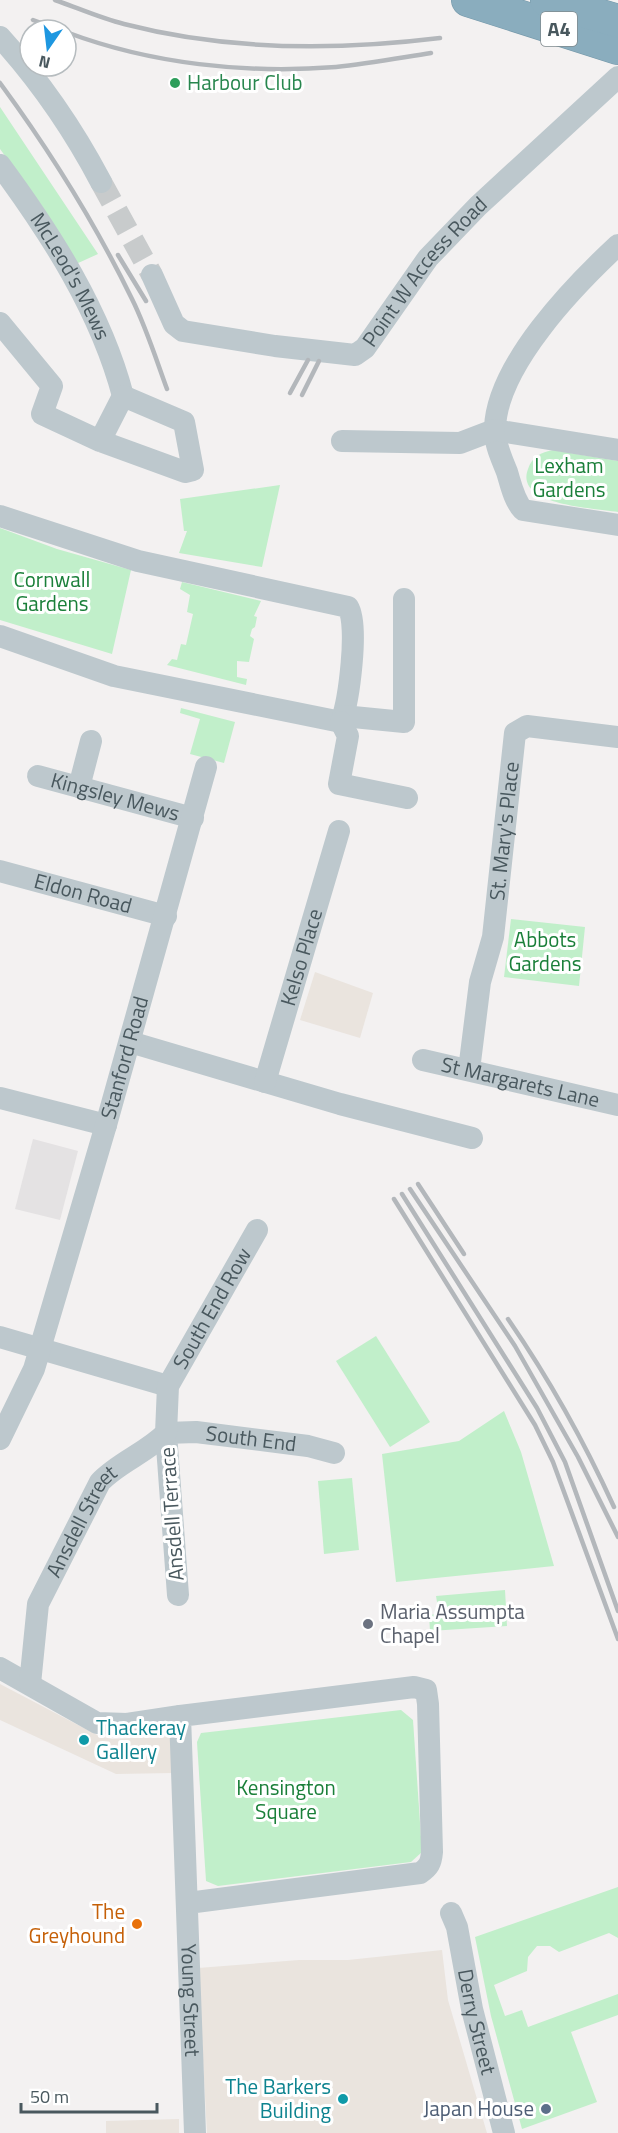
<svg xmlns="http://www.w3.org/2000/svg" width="618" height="2133" font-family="'Titillium Web',sans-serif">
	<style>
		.commercial { fill: #eae4de }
		.education { fill: #e4e2e3 }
		.green { fill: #c1efca }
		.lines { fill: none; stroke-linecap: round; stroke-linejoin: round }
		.minor-tunnel { stroke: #c8cbcc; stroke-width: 22; stroke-dasharray: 22 11; stroke-linecap: butt }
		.highway-casing { stroke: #7598a9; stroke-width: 34 }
		.minor { stroke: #bdc8cd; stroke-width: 22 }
		.highway { stroke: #8aadbe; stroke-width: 33 }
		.rail { stroke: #b3b7bb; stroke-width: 4.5 }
		.leisure-dot { fill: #2e9e5b; stroke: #fff; stroke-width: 2 }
		.worship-dot { fill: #6b7280; stroke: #fff; stroke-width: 2 }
		.culture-dot { fill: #0f9aa8; stroke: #fff; stroke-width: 2 }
		.food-dot { fill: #e8710a; stroke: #fff; stroke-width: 2 }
		.service-dot { fill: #5c6f8a; stroke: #fff; stroke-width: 2 }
		.labels { text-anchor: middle; stroke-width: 6; stroke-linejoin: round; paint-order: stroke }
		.shield { fill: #fff; stroke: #808a8e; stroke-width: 1.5 }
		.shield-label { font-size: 20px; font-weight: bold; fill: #49585e }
		.leisure-label { font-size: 21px; fill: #27864d; stroke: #fff; text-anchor: start }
		.street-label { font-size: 21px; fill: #49585e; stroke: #fff }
		.park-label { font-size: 21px; fill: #1a7f39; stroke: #fff }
		.worship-label { font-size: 21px; fill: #5b616d; stroke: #fff; text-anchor: start }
		.culture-label { font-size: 21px; fill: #0d838f; stroke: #fff; text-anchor: start }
		.food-label { font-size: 21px; fill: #c56008; stroke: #fff; text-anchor: end }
		.service-label { font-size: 21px; fill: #4e5e75; stroke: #fff; text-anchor: end }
	</style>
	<rect width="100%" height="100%" fill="#f3f1f1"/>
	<g class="commercial">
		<path d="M315 972 373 993 360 1038 300 1020Z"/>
		<path d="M0 1684 99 1736 112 1739 171 1736 173 1773 116 1774 0 1720Z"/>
		<path d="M442 1950 448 2000 487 2133H207L198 1968 299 1960H348Z"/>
		<path d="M179 2119V2133H106V2121Z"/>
	</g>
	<path class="education" d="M33 1139 78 1151 60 1220 15 1209Z"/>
	<g class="green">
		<path d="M0 107 98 254 76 264 42 206 0 149Z"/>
		<path d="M553 450 618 461V512C595 508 514 506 528 469 532 457 541 452 553 450Z"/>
		<path d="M280 485 262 567 179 553 187 531H184L180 499Z"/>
		<path d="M0 528 57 549 131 570 112 654 0 620Z"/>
		<path d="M182 582 261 601 254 616 257 617 255 627 252 629 250 636 254 639 249 662 237 661V677L247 679 246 685 167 665 172 659 177 660 181 644 186 645 193 614 187 612 190 595 180 589Z"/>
		<path d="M181 708 235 722 224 763 190 754 200 719 180 713Z"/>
		<path d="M511 919 585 927 579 986 504 977Z"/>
		<path d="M376 1336 430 1422 390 1447 336 1361Z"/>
		<path d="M504 1411 521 1452 554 1566 396 1582 382 1454 459 1441Z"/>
		<path d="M352 1478 359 1550 324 1554 318 1481Z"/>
		<path d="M505 1590 507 1626 430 1631 429 1615 439 1614 436 1596Z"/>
		<path d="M401 1710 413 1720 422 1852 411 1862 218 1886 206 1881 197 1742 201 1733Z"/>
		<path d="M618 1887V1938L609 1933 559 1952 550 1946H537L528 1957 527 1971 494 1985 505 2016 522 2010 528 2027 618 1994V2015L571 2032 597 2102 522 2129 491 2016 475 1937Z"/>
	</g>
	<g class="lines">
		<path class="minor-tunnel" d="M101 182 152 275"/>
		<defs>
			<g id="highway">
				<path d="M468 0 618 48"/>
				<path d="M547 0 618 21"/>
			</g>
		</defs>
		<use href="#highway" class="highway-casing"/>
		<g class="minor">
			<path d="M0 37C40 81 73 129 101 182"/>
			<path id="s1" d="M0 165C51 234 101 312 123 396"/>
			<path d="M618 245C574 286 497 365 495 428 494 443 502 459 507 472 511 485 514 500 523 510L618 525"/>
			<path id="s2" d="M152 275 174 324 183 331 275 346 355 355 365 348 428 258 478 206 618 77"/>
			<path d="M0 323 52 386 42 414 100 441 185 472 193 470 184 422 123 396 100 441"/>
			<path d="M494 430 618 450"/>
			<path d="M342 441 460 443 494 430"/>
			<path d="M0 516 138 561 348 607C359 625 349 701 341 722"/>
			<path d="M0 636 114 676 341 722"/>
			<path d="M343 716 404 722V599"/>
			<path d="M341 722 348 736 339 784 407 798"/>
			<path id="s3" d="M38 776 193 818"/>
			<path d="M79 787 91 741"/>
			<path id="s4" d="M0 871 166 916"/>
			<path d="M130 1042 340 1104 472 1138"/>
			<path id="s5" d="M423 1060 618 1105"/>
			<path id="s6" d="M469 1070 480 982 493 937 515 733 527 726 618 737"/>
			<path id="s7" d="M265 1082 339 831"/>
			<path d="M0 1098 106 1125"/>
			<path d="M0 1337 168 1386"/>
			<path id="s8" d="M0 1439 34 1369 106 1125 206 767"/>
			<path id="s9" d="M178 1595 166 1433 196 1432 308 1446 334 1453"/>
			<path d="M0 1668 97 1723 127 1724 180 1716"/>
			<path id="s10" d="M30 1684 38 1604 100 1482C119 1462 146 1453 166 1433L168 1386 257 1230"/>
			<path id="s11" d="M188 1903 420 1873C429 1867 431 1863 432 1852L428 1704 426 1690 414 1687 180 1716 195 2133"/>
			<path id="s12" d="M451 1913 457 1927 472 2009 504 2133"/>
		</g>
		<use href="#highway" class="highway"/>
		<g class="rail">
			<path d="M55 0C78 8 100 18 124 24 228 51 334 51 440 38"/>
			<path d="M33 20 60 30"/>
			<path d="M66 32C151 64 246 74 336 67 367 64 399 58 431 53"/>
			<path d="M0 83C50 151 95 223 132 299 146 327 156 359 167 389"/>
			<path d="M118 255 146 301"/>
			<path d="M290 393 308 360"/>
			<path d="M302 395 319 361"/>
			<path d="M418 1184 464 1254"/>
			<path d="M410 1189 515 1346 578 1457 618 1537"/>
			<path d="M402 1194 537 1408 565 1462 618 1611"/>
			<path d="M394 1199 535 1425 553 1462 618 1639"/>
			<path d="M508 1319C550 1380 583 1439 614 1507"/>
		</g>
	</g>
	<circle class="leisure-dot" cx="175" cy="83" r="6"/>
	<circle class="worship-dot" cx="368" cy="1624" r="6"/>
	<g class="culture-dot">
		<circle cx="84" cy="1740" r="6"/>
		<circle cx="343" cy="2099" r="6"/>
	</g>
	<circle class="food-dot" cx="137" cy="1924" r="6"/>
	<circle class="service-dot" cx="546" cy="2109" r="6"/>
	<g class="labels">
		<rect class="shield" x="541" y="12" width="36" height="34" rx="4.5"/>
		<g class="shield-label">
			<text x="559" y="36">A4</text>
		</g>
		<g class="leisure-label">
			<text x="187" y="90">Harbour Club</text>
		</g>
		<g class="street-label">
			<text dy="7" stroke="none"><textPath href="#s2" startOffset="348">Point W Access Road</textPath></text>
			<text dy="7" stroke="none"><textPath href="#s1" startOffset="132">McLeod's Mews</textPath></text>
			<text dy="7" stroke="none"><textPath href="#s3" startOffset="80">Kingsley Mews</textPath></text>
			<text dy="7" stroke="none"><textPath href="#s6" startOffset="242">St. Mary's Place</textPath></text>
			<text dy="7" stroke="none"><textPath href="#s4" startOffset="86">Eldon Road</textPath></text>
			<text dy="7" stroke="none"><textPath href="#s7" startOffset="130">Kelso Place</textPath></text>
			<text dy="7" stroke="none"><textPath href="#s8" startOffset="402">Stanford Road</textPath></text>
			<text dy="7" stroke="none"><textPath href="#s5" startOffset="100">St Margarets Lane</textPath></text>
			<text dy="7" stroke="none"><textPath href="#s10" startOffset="436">South End Row</textPath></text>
			<text dy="7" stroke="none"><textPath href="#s9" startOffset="248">South End</textPath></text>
			<text transform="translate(172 1514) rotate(-94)" y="7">Ansdell Terrace</text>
			<text dy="7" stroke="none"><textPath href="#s10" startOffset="174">Ansdell Street</textPath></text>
			<text dy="7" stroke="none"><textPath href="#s11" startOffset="954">Young Street</textPath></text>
			<text dy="7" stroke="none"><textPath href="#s12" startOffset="112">Derry Street</textPath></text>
		</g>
		<g class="park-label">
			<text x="569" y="473">Lexham<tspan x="569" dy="24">Gardens</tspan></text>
			<text x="52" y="587">Cornwall<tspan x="52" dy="24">Gardens</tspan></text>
			<text x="545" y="947">Abbots<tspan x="545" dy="24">Gardens</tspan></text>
			<text x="286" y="1795">Kensington<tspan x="286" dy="24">Square</tspan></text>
		</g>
		<g class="worship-label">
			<text x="380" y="1619">Maria Assumpta<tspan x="380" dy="24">Chapel</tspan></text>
		</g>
		<g class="culture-label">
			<text x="96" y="1735">Thackeray<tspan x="96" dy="24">Gallery</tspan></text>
			<text x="331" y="2094" text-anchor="end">The Barkers<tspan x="331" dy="24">Building</tspan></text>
		</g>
		<g class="food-label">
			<text x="125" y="1919">The<tspan x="125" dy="24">Greyhound</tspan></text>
		</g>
		<g class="service-label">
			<text x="534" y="2116">Japan House</text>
		</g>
	</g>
	<g transform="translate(48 48) rotate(194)"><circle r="28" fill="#ffffff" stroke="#b6bcbf" stroke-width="1.5"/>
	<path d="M0-4.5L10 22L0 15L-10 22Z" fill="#1e97e0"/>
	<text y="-9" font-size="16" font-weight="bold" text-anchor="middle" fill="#49585e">N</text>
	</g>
	<path d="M21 2103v9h136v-9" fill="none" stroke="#49585e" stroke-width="3"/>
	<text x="30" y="2103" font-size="18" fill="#49585e" stroke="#ffffff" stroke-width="4.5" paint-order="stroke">50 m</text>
</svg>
